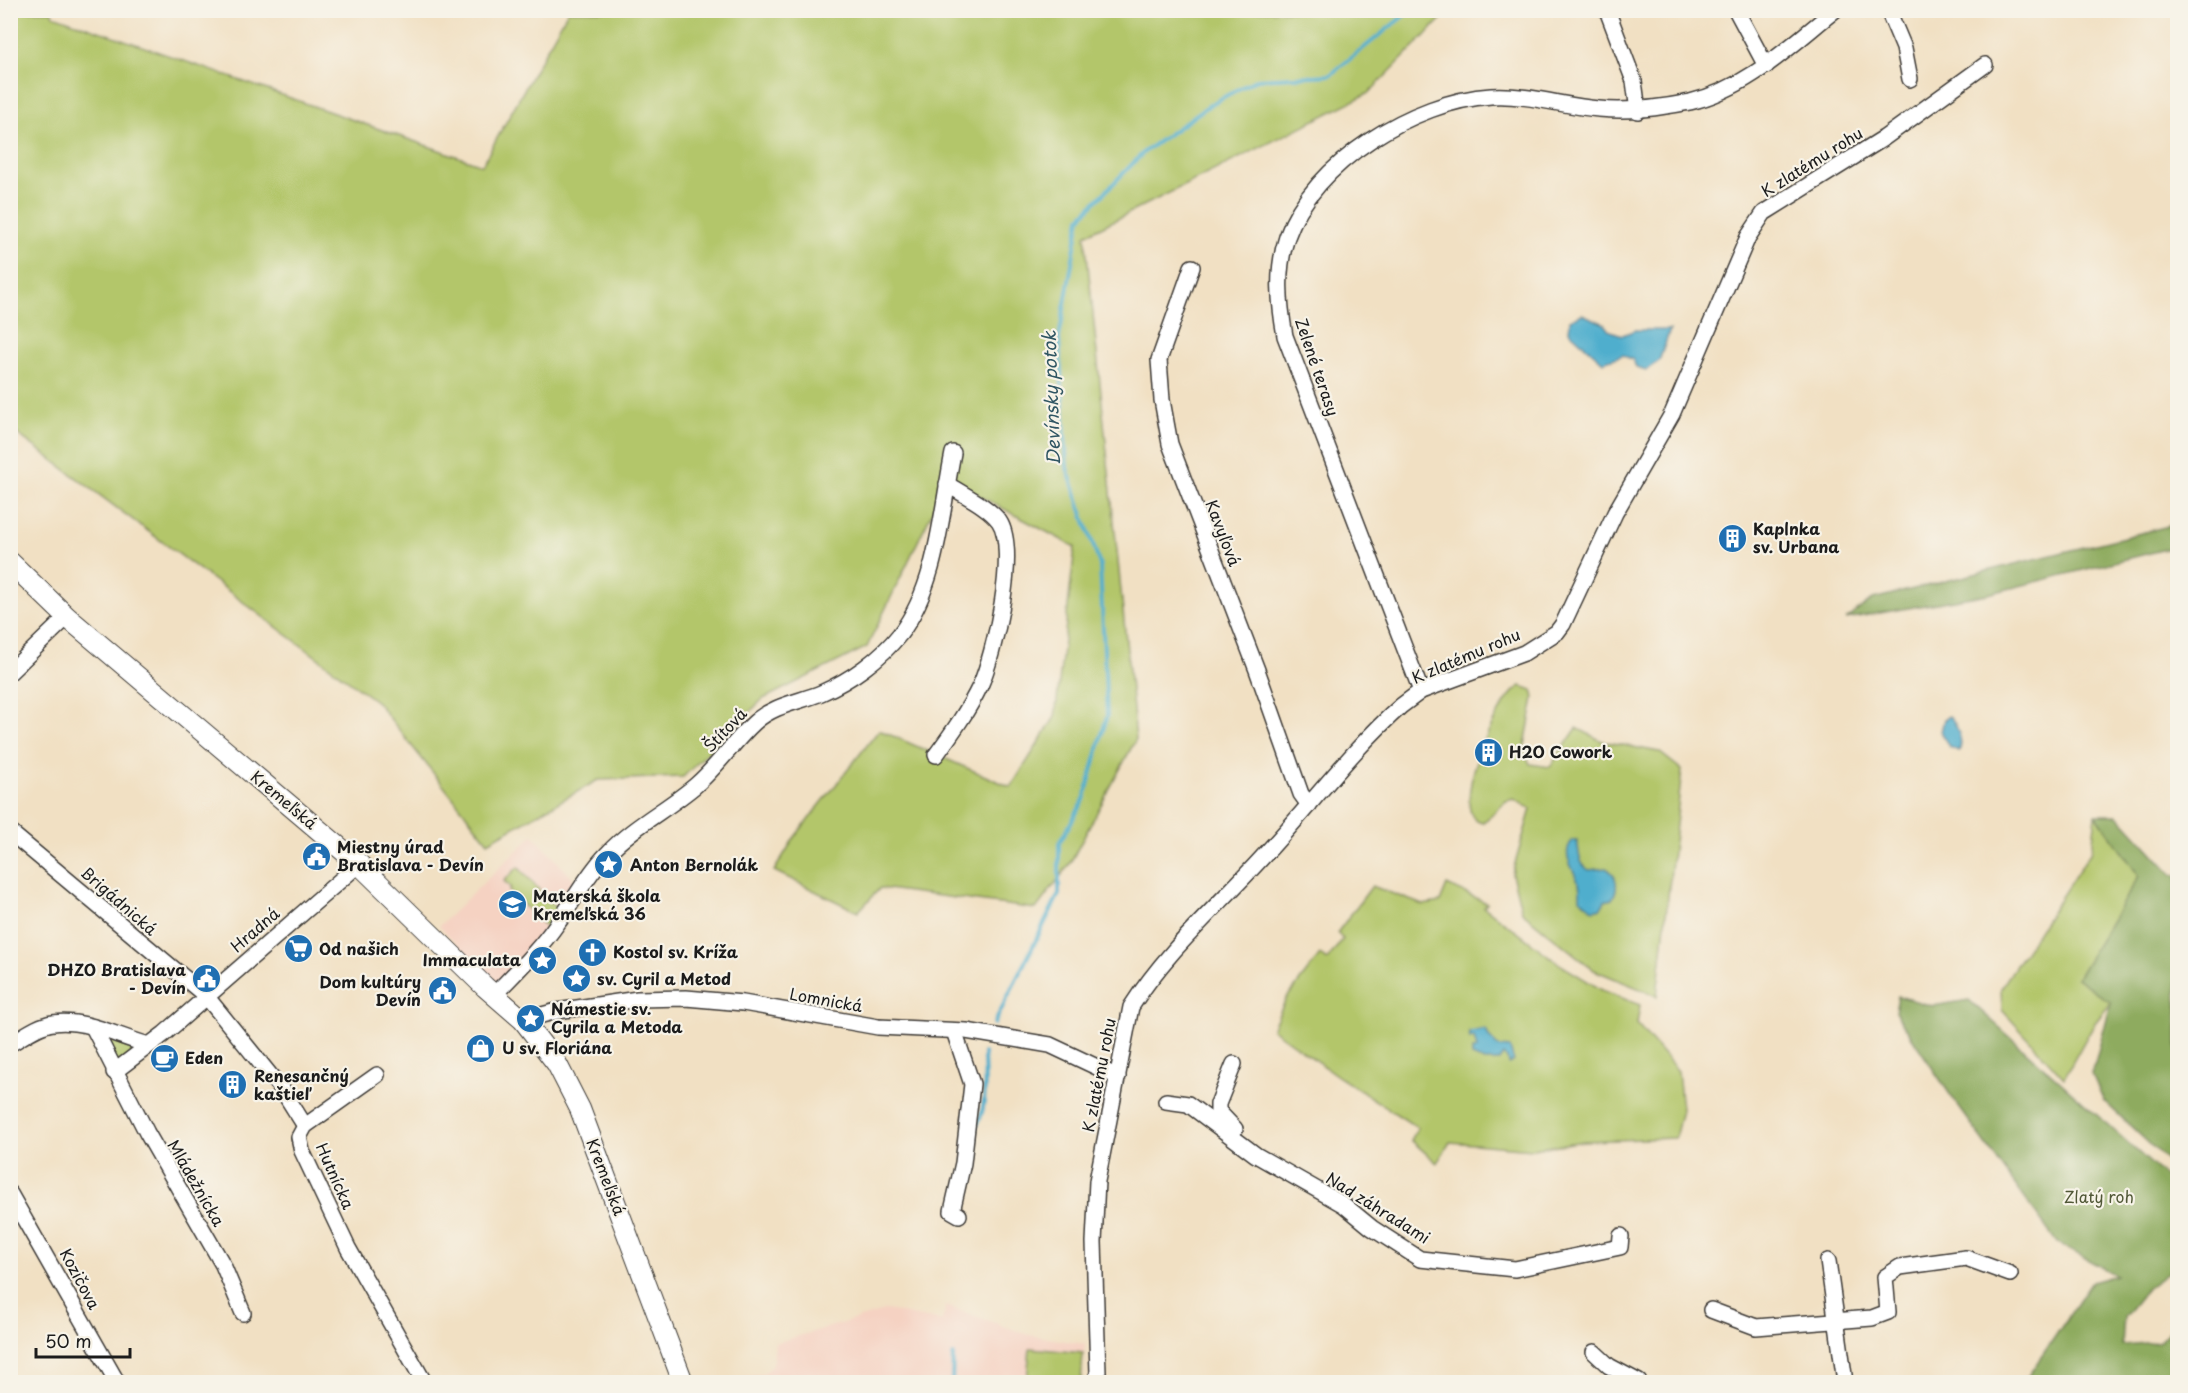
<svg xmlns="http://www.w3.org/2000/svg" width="2188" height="1393" font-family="'Playpen Sans',sans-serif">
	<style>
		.built { fill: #f5d2c2 }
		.green { fill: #b3c66a; stroke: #687143; stroke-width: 1.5 }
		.forest { fill: #8eab5e; stroke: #55643d; stroke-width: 1.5 }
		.water { fill: #4faecd; stroke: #366574; stroke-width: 1.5 }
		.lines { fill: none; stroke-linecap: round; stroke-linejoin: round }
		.stream { stroke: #4faecd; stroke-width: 4 }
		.minor-casing { stroke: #3c3935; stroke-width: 18 }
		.tertiary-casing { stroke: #3c3935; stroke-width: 22 }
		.minor { stroke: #fff; stroke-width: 15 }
		.tertiary { stroke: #fff; stroke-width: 20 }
		.labels { text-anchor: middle; stroke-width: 4.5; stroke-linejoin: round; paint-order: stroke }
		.street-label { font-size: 16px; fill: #1c1c1c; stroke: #f7f3e8 }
		.poi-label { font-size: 16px; font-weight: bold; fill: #1c1c1c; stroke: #f7f3e8; text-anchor: start }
		.park-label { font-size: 16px; fill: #515837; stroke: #f7f3e8 }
		.water-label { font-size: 18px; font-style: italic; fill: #305663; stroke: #f7f3e8 }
	</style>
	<rect width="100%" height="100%" fill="#f7f3e8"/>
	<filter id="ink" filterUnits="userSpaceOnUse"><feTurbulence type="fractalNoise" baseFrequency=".0167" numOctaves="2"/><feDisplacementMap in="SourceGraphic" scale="12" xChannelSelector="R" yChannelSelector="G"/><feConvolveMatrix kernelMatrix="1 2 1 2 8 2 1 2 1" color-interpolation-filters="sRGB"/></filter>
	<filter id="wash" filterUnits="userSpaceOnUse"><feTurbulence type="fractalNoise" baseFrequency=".008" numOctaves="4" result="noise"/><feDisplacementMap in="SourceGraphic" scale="24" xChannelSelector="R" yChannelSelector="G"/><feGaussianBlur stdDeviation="1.35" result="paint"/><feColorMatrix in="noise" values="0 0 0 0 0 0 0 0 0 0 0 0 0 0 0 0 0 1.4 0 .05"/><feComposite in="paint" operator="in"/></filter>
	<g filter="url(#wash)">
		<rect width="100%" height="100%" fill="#f1e0c3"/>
		<g class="built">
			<path d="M533 835 579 885 545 933 503 980 494 983 439 926Z"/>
			<path d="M946 1306 1029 1335 1085 1344 1081 1382H741V1379L764 1373 773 1366 775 1343 887 1310 942 1321Z"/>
		</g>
		<g class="green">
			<path d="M10 11H51L53 15 482 165 568 11H1449L1369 93 1085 235 1136 739 1069 865 1036 909 880 888 858 912 774 871 794 838 879 730 1011 787 1055 717 1075 547 948 479 867 647 763 699 683 777 598 780 488 842 377 702 11 429Z"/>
			<path d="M1521 686 1532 690 1534 698 1524 750 1530 764 1550 767 1577 728 1602 741 1659 752 1682 770 1657 996 1594 970 1522 912 1512 874 1531 809 1514 799 1506 801 1483 823C1444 818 1497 697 1521 686Z"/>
			<path d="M2096 815 2139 876 2077 978 2111 1003 2094 1024 2064 1078 2002 1010 2001 988 2092 850Z"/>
			<path d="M518 867 560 912 548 929 509 891 511 888 504 881Z"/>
			<path d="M1447 885 1487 903 1484 907 1561 965 1602 990 1640 1005 1637 1024 1678 1071 1682 1110 1675 1138 1584 1141 1533 1149 1450 1142 1437 1163 1411 1140 1418 1128 1339 1077 1272 1029 1286 999 1320 955 1327 960 1343 939 1337 933 1372 886 1423 905 1440 902Z"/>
			<path d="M108 1038 139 1049 116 1068 104 1043Z"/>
			<path d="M1030 1348 1083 1353 1081 1382 1027 1378Z"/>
		</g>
		<g class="forest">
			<path d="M2177 524V549H2166L1988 594 1846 619 1873 599Z"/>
			<path d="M2096 815H2118L2172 874 2177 876V1170L2104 1101 2092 1074 2111 1003 2077 978 2139 876Z"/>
			<path d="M1898 996 1933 1006 1969 1000 2177 1187V1265L2145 1291 2124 1317 2122 1345 2159 1342 2177 1322V1370L2169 1382H2024L2092 1282 2116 1275 2057 1243 1951 1096 1895 1012Z"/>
		</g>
		<g class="water">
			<path d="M1582 314 1605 324 1608 330 1622 335 1636 330H1670L1659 361 1646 370 1636 367 1633 360 1623 355 1603 362 1569 331 1570 320Z"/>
			<path d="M1949 716C1957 723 1964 743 1959 751L1949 747 1941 732 1944 719Z"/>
			<path d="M1573 840H1577C1580 853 1577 862 1589 870L1606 868C1618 875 1619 888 1612 899L1605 901 1601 908 1594 910 1580 899C1580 894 1580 888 1579 884 1575 870 1559 854 1573 840Z"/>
			<path d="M1486 1029 1489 1037 1499 1047 1510 1048 1514 1061 1508 1064 1507 1058 1503 1055 1499 1061H1484L1472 1056V1050L1477 1048 1474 1037 1470 1039 1469 1032Z"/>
		</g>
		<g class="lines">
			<g class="stream">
				<path d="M994 1024 1059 894V843L1084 800 1107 716 1100 565 1067 468 1059 338 1080 218 1144 152 1211 104 1257 79 1330 75 1411 10"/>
				<path d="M974 1129C989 1111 984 1075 984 1053"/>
				<path d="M952 1382 953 1355"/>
			</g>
		</g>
	</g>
	<g filter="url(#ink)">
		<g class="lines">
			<defs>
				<g id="minor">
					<path d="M1607 10 1634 81 1638 111"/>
					<path d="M1736 10 1766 66"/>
					<path d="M1888 10 1904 48 1910 79"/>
					<path d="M1192 267 1159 360 1162 400 1170 444 1257 670 1301 794 1309 805"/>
					<path d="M10 672 67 617"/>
					<path d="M1421 691 1285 336C1279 303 1276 269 1287 237 1313 162 1415 101 1491 96 1529 94 1563 106 1599 109 1630 112 1659 108 1690 102 1747 89 1790 46 1835 10"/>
					<path d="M936 755C952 733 968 711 980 686 994 655 1019 550 999 521 988 506 962 494 947 484"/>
					<path d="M10 832 206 996 283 1091 305 1126"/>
					<path d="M494 995C516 972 539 950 557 924 574 901 587 874 607 854 633 826 668 809 696 785 718 766 734 741 755 722 774 705 799 702 821 693 851 680 880 659 900 634 938 584 941 512 953 453"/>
					<path d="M523 1020 557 1011 638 999 686 998 743 1003 878 1027 966 1031 1050 1045 1118 1077"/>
					<path d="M93 1027 147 1133 223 1265 243 1313"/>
					<path d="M954 1031 972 1084 963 1163 952 1211 959 1215"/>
					<path d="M10 1044C24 1036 38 1025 53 1023 85 1018 118 1037 149 1045"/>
					<path d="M1234 1064 1218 1104V1111L1235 1129"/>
					<path d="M114 1072 164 1034 359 864"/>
					<path d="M377 1075 305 1126 299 1137 302 1151 348 1248 424 1382"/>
					<path d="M1166 1101 1188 1104 1256 1155 1344 1205 1372 1228 1420 1259 1515 1269 1620 1247 1621 1236"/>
					<path d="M10 1194 117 1382"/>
					<path d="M1828 1261 1845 1382"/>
					<path d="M1711 1310 1756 1327 1872 1318 1888 1312 1885 1277 1900 1267 1966 1258 2010 1274"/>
					<path d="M1594 1352 1609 1366 1639 1382"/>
					<path d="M1095 1382 1098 1373 1094 1242 1097 1181 1131 1007C1169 947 1223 902 1269 850 1313 802 1353 749 1401 706L1421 691 1524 653 1557 632 1563 624 1615 513 1672 414 1748 237 1764 213 1884 138 1985 65"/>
				</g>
				<path id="tertiary" d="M10 562 67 617 359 864 485 987 523 1020 557 1064 580 1109 683 1382"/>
			</defs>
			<use href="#minor" class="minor-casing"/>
			<use href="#tertiary" class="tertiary-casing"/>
			<use href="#minor" class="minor"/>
			<use href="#tertiary" class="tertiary"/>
		</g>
	</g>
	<defs>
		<symbol id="building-disc" viewBox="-11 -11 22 22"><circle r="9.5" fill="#1f6fb2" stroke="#f7f3e8"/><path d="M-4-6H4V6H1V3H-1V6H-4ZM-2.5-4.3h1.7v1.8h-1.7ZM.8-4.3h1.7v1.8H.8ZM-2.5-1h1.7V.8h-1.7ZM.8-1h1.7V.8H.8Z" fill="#fff"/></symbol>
		<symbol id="civic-disc" viewBox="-11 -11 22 22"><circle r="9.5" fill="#1f6fb2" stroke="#f7f3e8"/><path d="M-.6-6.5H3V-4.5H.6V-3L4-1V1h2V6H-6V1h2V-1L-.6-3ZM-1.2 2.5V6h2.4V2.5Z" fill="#fff"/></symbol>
		<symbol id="sight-disc" viewBox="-11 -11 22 22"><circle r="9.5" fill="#1f6fb2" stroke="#f7f3e8"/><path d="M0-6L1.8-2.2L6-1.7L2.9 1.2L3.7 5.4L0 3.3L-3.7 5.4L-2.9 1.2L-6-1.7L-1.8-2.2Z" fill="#fff"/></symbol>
		<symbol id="school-disc" viewBox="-11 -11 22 22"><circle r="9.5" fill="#1f6fb2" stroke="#f7f3e8"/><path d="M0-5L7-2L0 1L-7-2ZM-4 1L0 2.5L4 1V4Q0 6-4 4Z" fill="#fff"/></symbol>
		<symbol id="supermarket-disc" viewBox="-11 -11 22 22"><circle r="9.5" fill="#1f6fb2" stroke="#f7f3e8"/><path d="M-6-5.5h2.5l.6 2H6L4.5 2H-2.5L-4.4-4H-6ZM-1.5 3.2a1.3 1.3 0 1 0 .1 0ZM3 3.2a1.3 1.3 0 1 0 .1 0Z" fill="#fff"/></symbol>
		<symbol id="church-disc" viewBox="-11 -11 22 22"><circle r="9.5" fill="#1f6fb2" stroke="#f7f3e8"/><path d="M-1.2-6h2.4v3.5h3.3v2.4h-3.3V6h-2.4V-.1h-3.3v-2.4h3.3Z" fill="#fff"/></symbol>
		<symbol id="shop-disc" viewBox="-11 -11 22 22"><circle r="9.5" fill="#1f6fb2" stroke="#f7f3e8"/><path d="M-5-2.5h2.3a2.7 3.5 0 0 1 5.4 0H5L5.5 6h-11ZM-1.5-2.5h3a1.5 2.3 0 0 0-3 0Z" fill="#fff"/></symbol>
		<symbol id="cafe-disc" viewBox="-11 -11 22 22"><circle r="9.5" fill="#1f6fb2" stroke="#f7f3e8"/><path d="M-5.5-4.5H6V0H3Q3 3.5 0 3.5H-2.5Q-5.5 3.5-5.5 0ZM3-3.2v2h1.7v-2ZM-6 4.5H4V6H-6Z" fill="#fff"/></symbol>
	</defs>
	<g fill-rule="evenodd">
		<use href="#building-disc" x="1716" y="522" width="33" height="33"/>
		<use href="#building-disc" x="1472" y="736" width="33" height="33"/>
		<use href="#civic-disc" x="300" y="840" width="33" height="33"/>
		<use href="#sight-disc" x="592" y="848" width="33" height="33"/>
		<use href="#school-disc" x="496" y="888" width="33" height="33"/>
		<use href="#supermarket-disc" x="282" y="932" width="33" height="33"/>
		<use href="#church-disc" x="576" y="936" width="33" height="33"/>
		<use href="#sight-disc" x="526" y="944" width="33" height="33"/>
		<use href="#civic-disc" x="190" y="962" width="33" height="33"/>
		<use href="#sight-disc" x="560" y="962" width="33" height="33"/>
		<use href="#civic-disc" x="426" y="974" width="33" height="33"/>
		<use href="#sight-disc" x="514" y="1002" width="33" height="33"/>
		<use href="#shop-disc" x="464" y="1032" width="33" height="33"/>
		<use href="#cafe-disc" x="148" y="1042" width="33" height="33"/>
		<use href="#building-disc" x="216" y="1068" width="33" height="33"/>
	</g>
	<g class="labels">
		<g class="street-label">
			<text transform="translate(1812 162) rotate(-32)" y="6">K zlatému rohu</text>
			<text transform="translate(1317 367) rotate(71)" y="6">Zelené terasy</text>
			<text transform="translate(1223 533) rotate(69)" y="6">Kavyľová</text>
			<text transform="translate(1466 656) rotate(-23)" y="6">K zlatému rohu</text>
			<text transform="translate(725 730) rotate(-46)" y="6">Štítová</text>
			<text transform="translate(284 800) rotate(40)" y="6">Kremeľská</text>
			<text transform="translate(119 901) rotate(41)" y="6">Brigádnická</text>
			<text transform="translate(255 930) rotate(-41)" y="6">Hradná</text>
			<text transform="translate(826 1000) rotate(10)" y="6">Lomnická</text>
			<text transform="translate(1099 1075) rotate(-79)" y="6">K zlatému rohu</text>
			<text transform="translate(335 1176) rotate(66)" y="6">Hutnícka</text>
			<text transform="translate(606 1177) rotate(69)" y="6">Kremeľská</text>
			<text transform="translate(196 1183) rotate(60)" y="6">Mládežnícka</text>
			<text transform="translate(1378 1208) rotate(32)" y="6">Nad záhradami</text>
			<text transform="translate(80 1279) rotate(62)" y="6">Kozičova</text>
		</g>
		<g class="poi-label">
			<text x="1753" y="535">Kaplnka<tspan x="1753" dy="18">sv. Urbana</tspan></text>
			<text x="1509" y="758">H2O Cowork</text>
			<text x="337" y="853">Miestny úrad<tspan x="337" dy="18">Bratislava - Devín</tspan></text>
			<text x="630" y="871">Anton Bernolák</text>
			<text x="533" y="902">Materská škola<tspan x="533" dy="18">Kremeľská 36</tspan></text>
			<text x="319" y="955">Od našich</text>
			<text x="613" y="958">Kostol sv. Kríža</text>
			<text x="521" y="966" text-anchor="end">Immaculata</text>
			<text x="186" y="976" text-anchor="end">DHZO Bratislava<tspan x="186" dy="18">- Devín</tspan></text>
			<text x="597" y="985">sv. Cyril a Metod</text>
			<text x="421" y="988" text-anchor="end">Dom kultúry<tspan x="421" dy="18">Devín</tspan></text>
			<text x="551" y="1015">Námestie sv.<tspan x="551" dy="18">Cyrila a Metoda</tspan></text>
			<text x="502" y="1054">U sv. Floriána</text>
			<text x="185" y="1064">Eden</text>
			<text x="254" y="1082">Renesančný<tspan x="254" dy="18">kaštieľ</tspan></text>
		</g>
		<g class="park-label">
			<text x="2099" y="1203">Zlatý roh</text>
		</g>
		<g class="water-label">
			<text transform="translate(1052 398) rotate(-92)" y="6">Devínsky potok</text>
		</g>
	</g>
	<rect width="2188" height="1393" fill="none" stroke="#f7f3e8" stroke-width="36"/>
	<path d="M36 1348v9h94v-9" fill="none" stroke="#1c1c1c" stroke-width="3"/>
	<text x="45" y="1348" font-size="18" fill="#1c1c1c" stroke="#f7f3e8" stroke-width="4.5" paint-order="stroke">50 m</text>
</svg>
